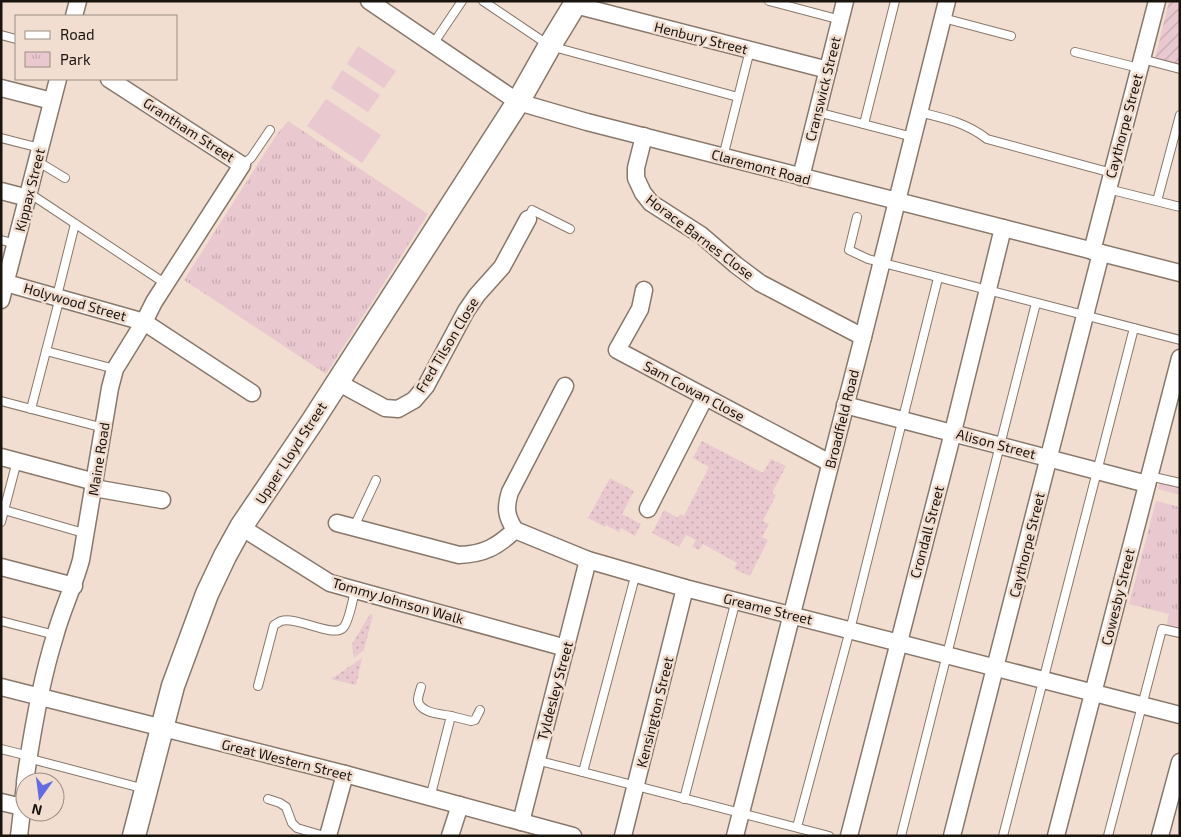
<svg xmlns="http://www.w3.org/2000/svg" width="1181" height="837" font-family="'Exo 2',sans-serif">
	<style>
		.grass { fill: url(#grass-dots) }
		.park { fill: url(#park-tufts) }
		.garden { fill: url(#garden-furrows) }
		.pitch { fill: #e9c8d0 }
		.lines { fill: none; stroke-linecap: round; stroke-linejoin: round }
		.lane-casing { stroke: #88786b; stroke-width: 10 }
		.street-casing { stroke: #88786b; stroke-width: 19 }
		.secondary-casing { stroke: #88786b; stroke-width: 25 }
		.lane { stroke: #fff; stroke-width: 8 }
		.street { stroke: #fff; stroke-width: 16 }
		.secondary { stroke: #fff; stroke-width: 22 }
		.labels { text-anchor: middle; stroke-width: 5; stroke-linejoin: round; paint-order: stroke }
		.street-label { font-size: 14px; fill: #1a140f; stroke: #f1ded0 }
	</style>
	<defs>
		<pattern id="grass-dots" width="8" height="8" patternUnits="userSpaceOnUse" patternTransform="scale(1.25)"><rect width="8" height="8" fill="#e9c8d0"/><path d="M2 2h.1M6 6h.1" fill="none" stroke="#c7abb1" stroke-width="1.8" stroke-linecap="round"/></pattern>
		<pattern id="park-tufts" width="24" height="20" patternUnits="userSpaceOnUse" patternTransform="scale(1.25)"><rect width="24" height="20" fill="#e9c8d0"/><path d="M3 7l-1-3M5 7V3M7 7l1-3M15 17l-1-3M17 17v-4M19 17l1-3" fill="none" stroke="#c7abb1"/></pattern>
		<pattern id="garden-furrows" width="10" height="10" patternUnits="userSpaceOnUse" patternTransform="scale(1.25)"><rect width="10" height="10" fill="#e9c8d0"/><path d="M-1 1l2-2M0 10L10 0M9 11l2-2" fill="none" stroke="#c7abb1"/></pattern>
	</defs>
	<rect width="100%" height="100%" fill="#f1ded0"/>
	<g class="grass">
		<path d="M702 441 763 473 771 459 786 466 772 493 776 495 763 521 769 524 762 537 768 540 750 576 734 569 737 563 703 544 699 550 692 547 696 540 686 535 679 547 652 533 664 510 678 518 680 514 684 516 709 467 693 458Z"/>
		<path d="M610 478 634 491 622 514 641 524 635 536 621 528 619 532 606 525 605 527 588 518Z"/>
		<path d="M370 614 373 615 364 650 354 658 352 644Z"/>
		<path d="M362 658 356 685 331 679Z"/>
	</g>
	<g class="park">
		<path d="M288 121 428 214 326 374 184 280 275 137Z"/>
		<path d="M1161 480 1180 485V495L1158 489Z"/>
		<path d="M1156 501 1180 507V631L1166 627 1169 614 1129 604Z"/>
	</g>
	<path class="garden" d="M1169 1H1180V66L1155 59Z"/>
	<g class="pitch">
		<path d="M358 46 396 71 384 88 347 64Z"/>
		<path d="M342 70 380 95 368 112 331 88Z"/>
		<path d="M326 99 381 135 362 163 307 126Z"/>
	</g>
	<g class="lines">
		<defs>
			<g id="lane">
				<path d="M483 1 550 46 738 97"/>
				<path d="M769 1 841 20"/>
				<path d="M943 18 1011 36"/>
				<path d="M1 35 16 39"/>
				<path d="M433 44 462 1"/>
				<path d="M1075 52 1139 68"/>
				<path d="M1142 59 1180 69"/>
				<path d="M817 112 913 137"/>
				<path d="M919 112C944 118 967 123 987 139L1112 173"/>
				<path d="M864 124 895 1"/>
				<path d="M1 138 40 148"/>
				<path d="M723 157 750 50"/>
				<path d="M37 161 65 178"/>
				<path d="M242 165 251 158 270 130"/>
				<path d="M1108 189 1180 207"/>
				<path d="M29 193 166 284"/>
				<path d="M1157 201 1180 115"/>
				<path d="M857 217 849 250 868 259 1180 340"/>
				<path d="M528 219 532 210 570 229"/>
				<path d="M1 240 16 244"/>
				<path d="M57 296 75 224"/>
				<path d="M46 351 115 369"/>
				<path d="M1 401 104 428"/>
				<path d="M31 409 60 297"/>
				<path d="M1149 476 1180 483"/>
				<path d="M4 510 87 534"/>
				<path d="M1 522 17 461"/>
				<path d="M354 527 376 480"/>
				<path d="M1 621 55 635"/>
				<path d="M258 686 274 625C276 624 279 622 281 621 297 616 332 638 343 628 349 622 353 599 355 590"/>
				<path d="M421 687C420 691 418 696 418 700 419 713 441 714 451 716"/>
				<path d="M1 749 25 755 35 760 145 789"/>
				<path d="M536 760 829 836"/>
				<path d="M583 772 636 573"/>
				<path d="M430 798 451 716 471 721 475 720 480 710"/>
				<path d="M268 799 280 803 286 807 292 823 297 828 324 836"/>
				<path d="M684 799 736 600"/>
				<path d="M797 827 850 630 938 278"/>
				<path d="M901 836 1036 303"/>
				<path d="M1003 836 1134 328"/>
				<path d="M1108 836 1162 629 1180 633"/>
			</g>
			<g id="street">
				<path d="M369 1 518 102 587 122 1180 273"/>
				<path d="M575 5 828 70"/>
				<path d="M74 16 78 1"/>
				<path d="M1 88 52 101"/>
				<path d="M644 136 636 168V178L643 193 651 203 701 235 736 265 760 283 863 337"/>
				<path d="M801 177 845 1"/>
				<path d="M1 191 28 198"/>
				<path d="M1092 251 1157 1"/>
				<path d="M6 283 144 322 252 393"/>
				<path d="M644 290 640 309 617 350 830 463"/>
				<path d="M1 300 58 79"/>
				<path d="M337 382 385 408 398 409 414 400 426 386 466 311 477 295 502 267 528 219"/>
				<path d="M565 386 510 492C505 508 506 516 515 530L588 560 685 588 1180 715"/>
				<path d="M845 405 1147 484"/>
				<path d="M1 457 95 482"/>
				<path d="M94 488 162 500"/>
				<path d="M648 509 705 397"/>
				<path d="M337 523 459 555C484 554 497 547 515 530"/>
				<path d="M241 527 330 583 566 648"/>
				<path d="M1 567 74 586"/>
				<path d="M1 687 345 774 573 836"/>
				<path d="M25 782C32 732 40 684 55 636 62 610 74 586 81 560L110 388 115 369 144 322 154 302 242 165 109 79"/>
				<path d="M1 802 22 807"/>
				<path d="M521 822 588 560"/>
				<path d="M19 836 25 785"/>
				<path d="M328 836 345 774"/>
				<path d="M450 836 460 805"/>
				<path d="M623 836 685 588"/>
				<path d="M735 836 863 337 947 1"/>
				<path d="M849 836 950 444 1003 228"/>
				<path d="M952 836 1101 253"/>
				<path d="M1056 836 1180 358"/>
				<path d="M1160 836 1180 762"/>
			</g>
			<path id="secondary" d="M134 836 173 686 207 594 225 556 241 527 312 422 518 102 549 47 577 1"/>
		</defs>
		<use href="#lane" class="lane-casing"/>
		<use href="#street" class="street-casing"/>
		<use href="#secondary" class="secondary-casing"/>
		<use href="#lane" class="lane"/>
		<use href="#street" class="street"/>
		<use href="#secondary" class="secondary"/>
	</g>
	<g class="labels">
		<g class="street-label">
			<text transform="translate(701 38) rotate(14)" y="5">Henbury Street</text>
			<text transform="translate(823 89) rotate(-76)" y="5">Cranswick Street</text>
			<text transform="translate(1124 126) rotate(-75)" y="5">Caythorpe Street</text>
			<text transform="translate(189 130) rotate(33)" y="5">Grantham Street</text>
			<text transform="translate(761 167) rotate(15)" y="5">Claremont Road</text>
			<text transform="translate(30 190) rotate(-76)" y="5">Kippax Street</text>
			<text transform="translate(700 237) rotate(37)" y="5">Horace Barnes Close</text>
			<text transform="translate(75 302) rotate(16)" y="5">Holywood Street</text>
			<text transform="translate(447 345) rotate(-59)" y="5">Fred Tilson Close</text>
			<text transform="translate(694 391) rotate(28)" y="5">Sam Cowan Close</text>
			<text transform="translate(842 419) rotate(-76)" y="5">Broadfield Road</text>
			<text transform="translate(996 444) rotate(15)" y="5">Alison Street</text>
			<text transform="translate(291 453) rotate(-57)" y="5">Upper Lloyd Street</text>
			<text transform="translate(99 459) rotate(-81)" y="5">Maine Road</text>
			<text transform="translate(927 532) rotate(-75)" y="5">Crondall Street</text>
			<text transform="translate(1027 545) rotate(-76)" y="5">Caythorpe Street</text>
			<text transform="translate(1118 597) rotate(-76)" y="5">Cowesby Street</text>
			<text transform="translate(398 601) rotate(16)" y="5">Tommy Johnson Walk</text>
			<text transform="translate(768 609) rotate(14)" y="5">Greame Street</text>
			<text transform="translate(555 691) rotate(-75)" y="5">Tyldesley Street</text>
			<text transform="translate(655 712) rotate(-76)" y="5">Kensington Street</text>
			<text transform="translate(287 760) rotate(14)" y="5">Great Western Street</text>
		</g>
	</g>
	<rect width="1181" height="837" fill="none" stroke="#1a140f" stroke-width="5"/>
	<rect x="15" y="15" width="162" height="65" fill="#f1ded0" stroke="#9b8d83"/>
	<rect x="25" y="31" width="25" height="8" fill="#ffffff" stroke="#9b8d83"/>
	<text x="60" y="40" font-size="15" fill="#1a140f">Road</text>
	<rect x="25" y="52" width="25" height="15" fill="url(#park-tufts)" stroke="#9b8d83"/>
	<text x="60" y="65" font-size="15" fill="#1a140f">Park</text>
	<g transform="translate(40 797) rotate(194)"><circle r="24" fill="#f1ded0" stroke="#9b8d83"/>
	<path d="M0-4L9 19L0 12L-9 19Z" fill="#616ce4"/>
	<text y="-8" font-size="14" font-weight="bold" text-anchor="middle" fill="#1a140f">N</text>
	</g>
</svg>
